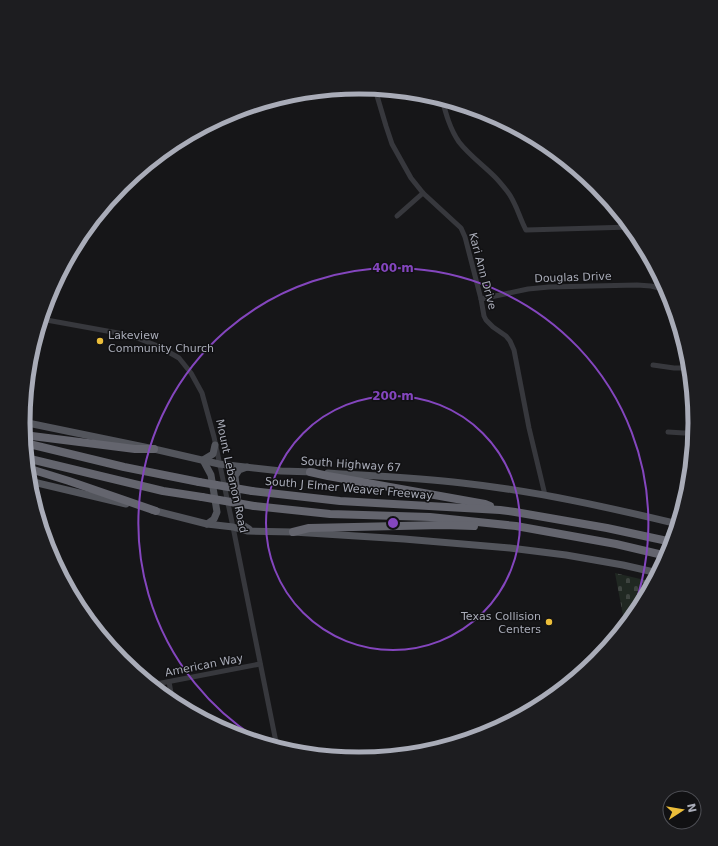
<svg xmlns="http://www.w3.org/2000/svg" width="718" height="846" font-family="'DejaVu Sans',sans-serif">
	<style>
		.cemetery { fill: url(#cemetery-stones) }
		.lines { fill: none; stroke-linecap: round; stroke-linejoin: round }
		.stream { stroke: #2d343c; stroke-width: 1.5 }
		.minor { stroke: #37383d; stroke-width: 5 }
		.major { stroke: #53555c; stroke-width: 7 }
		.highway { stroke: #64656e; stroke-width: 8 }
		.highway-bridge { stroke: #64656e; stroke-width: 8 }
		.ring { fill: none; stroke: #8446be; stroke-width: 2 }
		.poi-dot { fill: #ecbe3a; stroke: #111113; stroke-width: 1.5 }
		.labels { text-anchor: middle; stroke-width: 3; stroke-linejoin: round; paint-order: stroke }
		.street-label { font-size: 11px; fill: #a9acb8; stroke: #111113 }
		.poi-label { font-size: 11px; fill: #a9acb8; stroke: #111113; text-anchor: start }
		.rim { fill: none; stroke: #a9acb8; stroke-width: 5 }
		.centre { fill: #8446be; stroke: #111113; stroke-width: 2 }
		.ring-label { font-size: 12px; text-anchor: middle; font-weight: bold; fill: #8446be; stroke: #111113; stroke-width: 3; stroke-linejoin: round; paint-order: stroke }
	</style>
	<defs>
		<pattern id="cemetery-stones" width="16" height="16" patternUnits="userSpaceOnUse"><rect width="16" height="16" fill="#202822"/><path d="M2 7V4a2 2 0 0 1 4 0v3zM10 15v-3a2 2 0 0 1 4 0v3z" fill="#3e4440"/></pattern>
	</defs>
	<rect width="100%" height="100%" fill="#161618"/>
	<path class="cemetery" d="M615 573 653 582 638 610 625 626Z"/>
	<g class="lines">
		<path class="stream" d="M435 742 436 749"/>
		<g class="minor">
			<path d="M375 89 386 126 392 144 411 178 423 193 461 228 465 237 481 299 484 316 486 320 493 327 506 336 510 341 514 350 529 428 545 495"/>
			<path d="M442 99C446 114 450 129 459 142 469 155 483 165 495 177 499 181 503 186 507 191 516 202 519 217 526 230L631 227"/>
			<path d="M553 149 557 155 565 160"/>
			<path d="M397 216 423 193"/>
			<path d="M663 282 664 289"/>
			<path d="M481 299 528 289 549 287 637 285 651 286 667 290"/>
			<path d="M41 319 129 335 158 346 179 358 191 373 202 393 214 437 233 527 277 747"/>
			<path d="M653 365 674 368H690"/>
			<path d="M668 432 684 433 694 432"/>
			<path d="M169 682 173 703"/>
			<path d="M151 685 260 664"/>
		</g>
		<g class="major">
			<path d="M23 422 154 449 219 464 281 471 314 472"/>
			<path d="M247 467 239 470 235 476 240 521 241 524 249 529"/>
			<path d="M328 473C373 476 418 478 462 483 535 491 607 507 678 524"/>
			<path d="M29 481 126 504"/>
			<path d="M152 510 207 524 233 527 247 531 293 532 404 539 510 548 566 555 623 565 658 573"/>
			<path d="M207 524 214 519 217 512 211 475 203 460 213 454 215 445"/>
		</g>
		<g class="highway">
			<path d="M24 435 135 449H154"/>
			<path d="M25 443 124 467 199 482"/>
			<path d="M26 458 163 491 202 497"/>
			<path d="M27 468 69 481 156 511"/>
			<path d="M310 472 328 476 485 504 490 506"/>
			<path d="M252 491 340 501 500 510 515 512 607 528 672 542"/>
			<path d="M254 506 330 514 430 517 516 526 616 544 667 556"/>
			<path d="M293 532 309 528 443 525 474 526"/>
		</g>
		<g class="highway-bridge">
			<path d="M199 482 252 491"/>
			<path d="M202 497 254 506"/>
		</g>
	</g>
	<g class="ring">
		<circle cx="393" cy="523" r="127"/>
		<path d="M266 744A255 255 0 1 1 628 623"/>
	</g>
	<g class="poi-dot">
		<circle cx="100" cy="341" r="4"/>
		<circle cx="549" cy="622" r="4"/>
	</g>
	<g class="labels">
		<g class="street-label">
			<text transform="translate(483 271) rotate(75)" y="4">Kari Ann Drive</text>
			<text transform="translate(573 277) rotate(-2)" y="4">Douglas Drive</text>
			<text transform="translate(351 464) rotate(4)" y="4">South Highway 67</text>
			<text transform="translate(232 476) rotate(78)" y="4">Mount Lebanon Road</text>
			<text transform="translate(349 488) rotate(5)" y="4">South J Elmer Weaver Freeway</text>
			<text transform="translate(204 665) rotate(-11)" y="4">American Way</text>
		</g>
		<g class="poi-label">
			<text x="108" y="339">Lakeview<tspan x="108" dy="13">Community Church</tspan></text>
			<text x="541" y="620" text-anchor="end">Texas Collision<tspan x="541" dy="13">Centers</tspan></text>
		</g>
	</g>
	<path d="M0 0H718V846H0ZM30 423a329 329 0 1 1 658 0a329 329 0 1 1-658 0Z" fill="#1d1d20" fill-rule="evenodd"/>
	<path class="rim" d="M30 423a329 329 0 1 1 658 0a329 329 0 1 1-658 0Z"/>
	<circle cx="393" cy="523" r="6" class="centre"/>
	<g class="ring-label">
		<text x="393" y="272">400 m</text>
		<text x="393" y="400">200 m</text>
	</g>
	<g transform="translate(682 810) rotate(78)"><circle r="19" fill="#111113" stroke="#4e4f55"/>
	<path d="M0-3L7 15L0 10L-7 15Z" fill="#ecbe3a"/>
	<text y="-6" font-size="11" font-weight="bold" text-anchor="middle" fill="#a9acb8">N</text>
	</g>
</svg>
